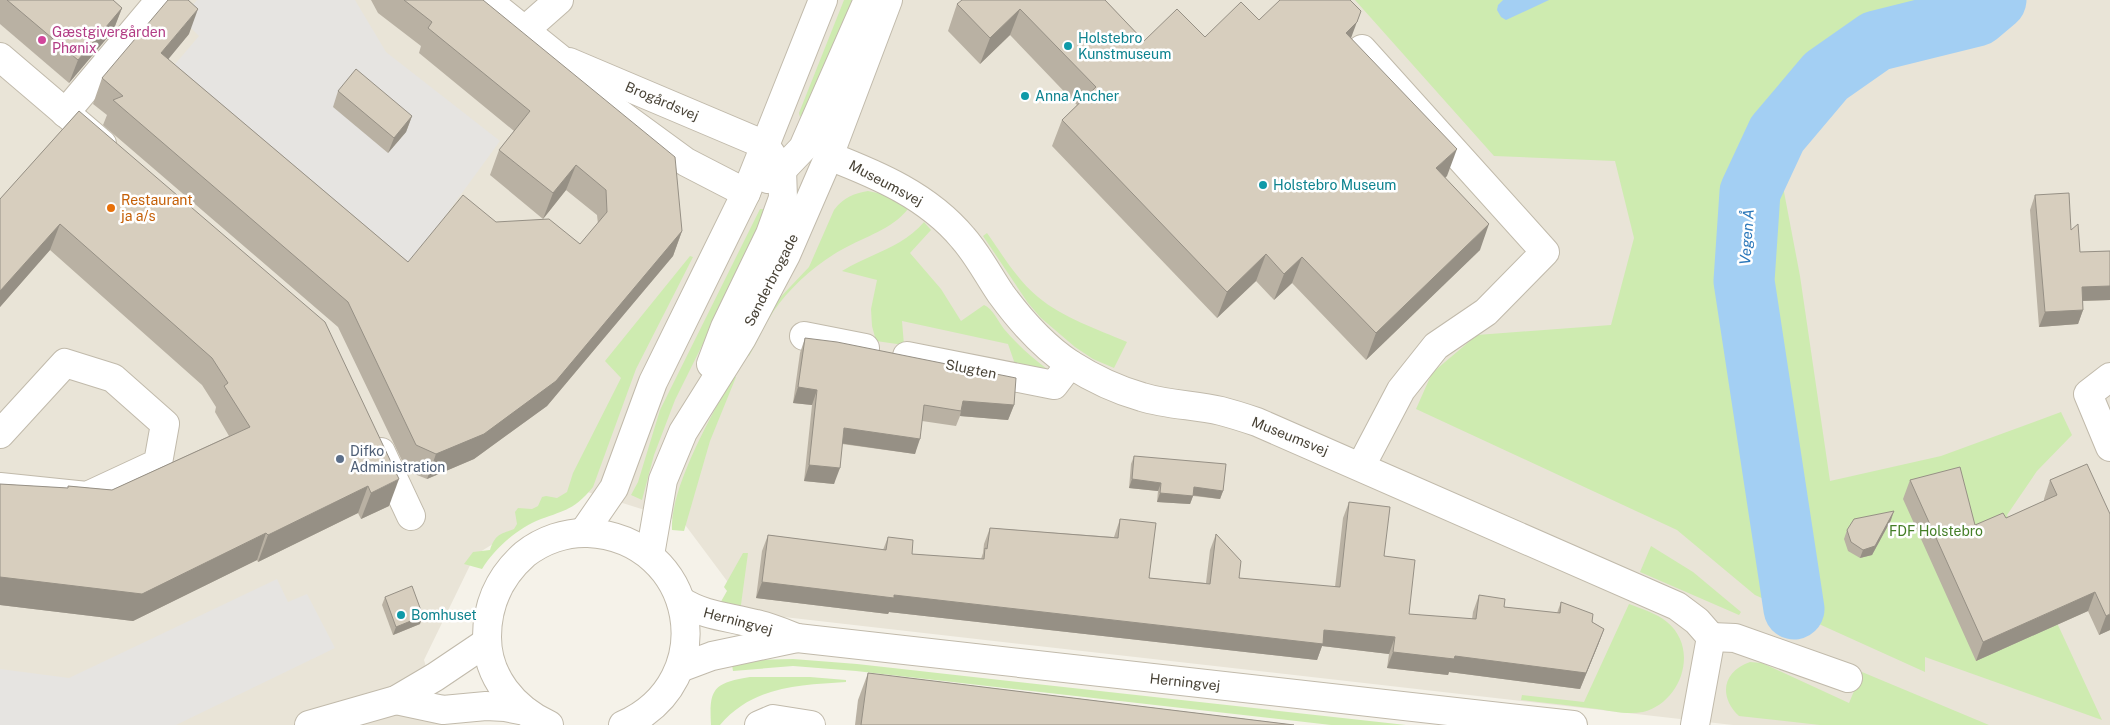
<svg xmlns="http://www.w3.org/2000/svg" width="2110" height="725" font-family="'Public Sans',sans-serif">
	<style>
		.residential { fill: #e9e4d7 }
		.green { fill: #ceebb0 }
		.parking { fill: #e6e4e1 }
		.water { fill: #a3cff3 }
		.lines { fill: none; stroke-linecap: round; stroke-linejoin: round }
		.river { stroke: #a3cff3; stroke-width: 61 }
		.minor-casing { stroke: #c1baab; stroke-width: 30 }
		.minor { stroke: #fff; stroke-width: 28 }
		.wall { fill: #b9b1a3 }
		.shaded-wall { fill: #969085 }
		.building { fill: #d7cebe; stroke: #969085 }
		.hotel-dot { fill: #d1479c; stroke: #fff; stroke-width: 2 }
		.culture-dot { fill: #0f9aa8; stroke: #fff; stroke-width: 2 }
		.food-dot { fill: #e8710a; stroke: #fff; stroke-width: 2 }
		.service-dot { fill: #5c6f8a; stroke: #fff; stroke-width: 2 }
		.labels { text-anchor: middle; stroke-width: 5; stroke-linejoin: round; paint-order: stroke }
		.hotel-label { font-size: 14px; fill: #b23c85; stroke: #fff; text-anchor: start }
		.culture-label { font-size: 14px; fill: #0d838f; stroke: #fff; text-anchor: start }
		.street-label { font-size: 14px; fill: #494337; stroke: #fff }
		.food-label { font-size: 14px; fill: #c56008; stroke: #fff; text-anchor: start }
		.service-label { font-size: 14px; fill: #4e5e75; stroke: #fff; text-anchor: start }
		.park-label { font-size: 14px; fill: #447e27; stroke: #fff }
		.water-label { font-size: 15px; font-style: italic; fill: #2b78ba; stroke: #fff }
	</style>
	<rect width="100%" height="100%" fill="#f5f2e9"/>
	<path class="residential" d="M0 0H2110V725H1733L740 612 727 581 683 522 581 490 475 555 424 660 444 725H0Z"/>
	<g class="green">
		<path d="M844 0H853L821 86 800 117 799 113Z"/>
		<path d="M1355 0H1972L1816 65 1770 118 1800 276 1830 481 1941 456 2061 412 2072 435 2037 471 2007 515 2102 720 1925 657V672L1755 595 1677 530 1416 409 1432 373 1477 335 1611 325 1634 238 1615 161 1494 156Z"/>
		<path d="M868 191 887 195 908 209C891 230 866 236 843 249 817 263 790 287 773 312 764 326 757 342 749 356L746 355 772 306 809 267 834 210C843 198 854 193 868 191Z"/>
		<path d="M760 209H765L762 225 675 400 654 455 642 500 631 495 638 482 660 410Z"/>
		<path d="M924 222 931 230 910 253 941 289 961 321 984 305C993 309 998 321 1004 329 1017 344 1031 357 1047 369L1045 373 1016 367 1008 344 902 321 904 345 876 341 872 326 871 309 877 280 842 271C869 254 902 248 924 222Z"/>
		<path d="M987 233C1002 254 1017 280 1038 297 1063 318 1097 329 1127 342L1114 368 1093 359 1075 347 1041 318 1028 303 983 236Z"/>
		<path d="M690 256 693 257 636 369 593 487C575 509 566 510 541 519 518 528 495 548 482 569L464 564 473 552 490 550C495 534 501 534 514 529L517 524 515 512 518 508 532 509 538 506 542 497 546 496 557 498 567 492 573 473 621 378 605 361Z"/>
		<path d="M733 376 736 377 710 441 684 531 672 530C670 487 712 415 733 376Z"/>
		<path d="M1651 546 1693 572 1741 612 1739 615 1640 572Z"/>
		<path d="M743 553H748L740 612 719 605 727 591 724 587Z"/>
		<path d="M1629 604C1642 609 1656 613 1667 622 1700 649 1681 703 1643 712 1628 715 1611 711 1597 709 1572 706 1547 703 1521 700L1522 695 1584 702Z"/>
		<path d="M793 659 857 664 1406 725H1331L856 671 793 666 733 671 732 665 757 660Z"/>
		<path d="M1750 662 1762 663 1849 703 1862 672 1989 725H1820L1739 716C1718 696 1723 671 1750 662Z"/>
		<path d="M750 677H810L846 680V682C799 685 753 686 720 725H711C709 689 713 683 750 677Z"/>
	</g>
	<g class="parking">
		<path d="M197 0H355L386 52 500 141 405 271 165 76 199 36 181 18Z"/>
		<path d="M277 579 288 602 307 594 335 648 176 725H0V669L69 678Z"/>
	</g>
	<path class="water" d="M1503 0H1549L1506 20 1501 17 1497 10 1498 5Z"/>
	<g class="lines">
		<path class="river" d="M1794 609 1744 281 1750 192 1777 134 1826 76 1876 41 1977 16 1996 0"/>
		<defs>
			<g id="minor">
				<path d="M487 0 559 58 597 97 686 162 746 193"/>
				<path d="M525 30 559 0"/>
				<path d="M0 57 102 144"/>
				<path d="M569 62 765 145"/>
				<path d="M65 113 160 0"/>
				<path d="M829 156C878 175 928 196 963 238 978 255 988 275 1001 294 1020 320 1043 346 1070 364 1092 378 1117 390 1142 397 1168 405 1195 405 1221 411 1233 414 1245 418 1257 422L1677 606 1697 621 1711 637 1695 725"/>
				<path d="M768 179 782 170 803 148 868 0"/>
				<path d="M804 336 865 348"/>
				<path d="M907 356 1054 385 1070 364"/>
				<path d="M711 364 725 327 770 234 783 198 782 170 765 145"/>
				<path d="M2110 377 2088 394 2110 447"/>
				<path d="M0 434 65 363 113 378 165 424 158 463 87 496 0 487"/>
				<path d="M381 452 411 516"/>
				<path d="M1361 466 1401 390 1436 346 1486 312 1545 252 1362 49"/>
				<path d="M583 533 614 488 653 382 746 193 823 0"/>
				<path d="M650 555 663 480 683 432 742 338 786 255 829 156 888 0"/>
				<path d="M681 601C704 616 730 617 756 624 770 627 784 633 797 638L1573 725"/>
				<path d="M1711 637 1735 638 1848 678"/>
				<path d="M680 668 712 656 797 638"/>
				<path d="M396 700 443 710 486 706 505 707 525 711"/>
				<path d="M309 725 396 700 435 677 487 642"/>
				<path d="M549 725C514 709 487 677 487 637 487 604 500 576 525 554 543 540 566 532 588 533 697 539 723 681 623 725"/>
				<path d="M759 725 773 719 811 725"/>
			</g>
		</defs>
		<use href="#minor" class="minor-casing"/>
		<use href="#minor" class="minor"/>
	</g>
	<g class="wall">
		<path d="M0 0H113L122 8 113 31 69 83 0 24Z"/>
		<path d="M371 0H483L682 231 673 256 547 406 474 459 427 479 407 471 338 327 103 125 107 115 93 104 102 78 189 34 168 59 408 262 496 222 580 244 598 224 597 215 566 190 543 219 490 175 499 150 514 131 419 53 421 46 378 13Z"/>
		<path d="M1105 0 1144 41 1205 37 1259 20 1351 38 1447 176 1445 177 1480 250 1366 360 1292 283 1274 300 1256 281 1217 318 1052 146 1062 120 1077 105 1010 35 980 64 948 31 957 4Z"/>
		<path d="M338 91 412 116 406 132 388 153 333 107Z"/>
		<path d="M79 111 389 506 361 519 358 513 258 562 257 560 133 621 0 605V484L68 488V486L112 490 229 436 215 412 216 407 202 385 50 250 0 307V199Z"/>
		<path d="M2035 195 2071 230 2080 252 2110 251V300L2083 301V310L2078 324 2039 327 2030 210Z"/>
		<path d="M805 338 1014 405 1008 420 960 416 956 426 922 421 915 454 842 444 834 484 804 481 812 405 793 403 800 353Z"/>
		<path d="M1134 456 1223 491 1220 499 1193 496 1190 504 1157 502 1158 491 1129 488 1131 464Z"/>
		<path d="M2087 464 2110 630 2099 635 2088 611 1976 661 1903 499 1910 480 1975 525 2006 518 2044 501V499L2050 480Z"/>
		<path d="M1349 502 1384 556 1409 614 1472 619 1473 612 1479 595 1504 607 1557 613 1561 602 1592 622 1604 629 1598 645 1580 689 1449 672 1448 675 1387 668 1389 654 1322 646 1317 660 889 612 888 614 756 598 762 551 768 535 883 550 888 537 912 554 981 559 983 553 984 544 990 528 1114 537 1120 519 1149 578 1206 583 1210 550 1216 534 1239 578 1335 587 1343 518Z"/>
		<path d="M1891 520 1872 555 1860 558 1848 551 1844 539 1847 530Z"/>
		<path d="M385 597 420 624 393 635 382 605Z"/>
		<path d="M868 673 1294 725H855L858 700Z"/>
	</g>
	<g class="shaded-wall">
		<path d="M122 8 113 31 69 83 78 60Z"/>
		<path d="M198 9 189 34 152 79 161 53Z"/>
		<path d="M1020 9 1010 35 980 64 990 38Z"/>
		<path d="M1361 11 1347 49 1346 33Z"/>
		<path d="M412 116 406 132 388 153 394 138Z"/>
		<path d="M1457 149 1447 176 1427 195 1436 168Z"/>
		<path d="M576 165 566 190 543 219 553 193Z"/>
		<path d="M60 224 50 250 0 307V291Z"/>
		<path d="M1489 224 1480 250 1366 360 1376 333Z"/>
		<path d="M682 231 673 256 547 406 474 459 427 479 436 454Z"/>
		<path d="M1266 254 1256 281 1217 318 1227 292Z"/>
		<path d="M1302 257 1292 283 1274 300 1284 274Z"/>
		<path d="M2110 286V300L2077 301 2082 287Z"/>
		<path d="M2083 310 2078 324 2039 327 2045 312Z"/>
		<path d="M798 387 817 390 812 405 793 403Z"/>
		<path d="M963 401 1014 405 1008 420 960 416Z"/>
		<path d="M844 428 920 439 915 454 839 443Z"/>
		<path d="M809 465 840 468 834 484 804 481Z"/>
		<path d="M399 479 389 506 361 519 371 493Z"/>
		<path d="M1132 479 1161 483 1158 491 1129 488Z"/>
		<path d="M368 486 358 513 258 562 268 535Z"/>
		<path d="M1194 487 1223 491 1220 499 1191 495Z"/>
		<path d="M1160 493 1193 496 1190 504 1157 502Z"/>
		<path d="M1894 511 1891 520 1872 555 1860 558 1863 550Z"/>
		<path d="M266 533 257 560 133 621 0 605V577Z"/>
		<path d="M762 582 894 595 1324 630 1395 637 1389 654 1322 646 1317 660 889 612 888 614 756 598Z"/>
		<path d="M2095 592 2088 611 1976 661 1983 642Z"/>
		<path d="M2110 614V630L2099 635 2106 616Z"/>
		<path d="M423 616 420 624 393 635 396 627Z"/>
		<path d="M1604 629 1598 645 1580 689 1449 672 1448 675 1387 668 1393 652 1455 656Z"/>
	</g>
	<g class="building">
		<path d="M7 0H113L122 8 78 60Z"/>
		<path d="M168 0H188L198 9 161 53 408 262 463 195 496 222 549 219 580 244 607 212 606 190 576 165 553 193 499 150 530 111 428 28 432 22 404 0H483L675 157 682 231 556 381 484 434 436 454 416 445 348 302 113 100 123 96 102 78Z"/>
		<path d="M962 0H1105L1144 41 1177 9 1205 37 1241 2 1259 20 1280 0H1350L1361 11 1357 22 1346 33 1457 149 1436 168 1489 224 1376 333 1302 257 1284 274 1266 254 1227 292 1062 120 1096 87 1020 9 990 38 957 4Z"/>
		<path d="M356 69 412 116 394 138 338 91Z"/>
		<path d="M79 111 325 322 399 479 371 493 368 486 268 535 266 533 142 594 0 577V484L68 488V486L112 490 250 427 224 386 228 383 212 358 60 224 0 291V199Z"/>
		<path d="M2069 193 2071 230 2078 224 2080 252 2110 251V286L2082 287 2083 310 2045 312 2035 195Z"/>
		<path d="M805 338 837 342 1016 378 1014 405 963 401 961 411 924 405 920 439 844 428 840 468 809 465 817 390 798 387Z"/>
		<path d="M1134 456 1226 464 1223 491 1194 487 1193 496 1160 493 1161 483 1132 479Z"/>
		<path d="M2087 464 2110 514V614L2106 616 2095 592 1983 642 1910 480 1960 467 1975 525 2003 513 2006 518 2057 495 2050 480Z"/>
		<path d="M1349 502 1390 507 1384 556 1415 560 1409 614 1476 619 1479 595 1505 599 1504 607 1560 613 1561 602 1593 614 1592 622 1604 629 1586 673 1455 656 1454 659 1393 652 1395 637 1324 630 1323 644 894 595V598L762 582 768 535 886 550 888 537 913 540 912 554 984 559 985 548 987 549 990 528 1118 538 1120 519 1156 523 1149 578 1210 584 1216 534 1241 561 1239 578 1340 587Z"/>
		<path d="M1894 511 1875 546 1863 550 1851 542 1847 530 1854 519Z"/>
		<path d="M412 586 423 616 396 627 385 597Z"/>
		<path d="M868 673 1294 725H861Z"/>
	</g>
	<circle class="hotel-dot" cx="42" cy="40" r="5"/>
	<g class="culture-dot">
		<circle cx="1068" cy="46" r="5"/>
		<circle cx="1025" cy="96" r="5"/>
		<circle cx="1263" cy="185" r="5"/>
		<circle cx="401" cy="615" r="5"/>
	</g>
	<circle class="food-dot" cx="111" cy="208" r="5"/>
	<circle class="service-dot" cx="340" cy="459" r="5"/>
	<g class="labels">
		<g class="hotel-label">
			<text x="52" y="37">Gæstgivergården<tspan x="52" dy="16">Phønix</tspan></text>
		</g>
		<g class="culture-label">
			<text x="1078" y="43">Holstebro<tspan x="1078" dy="16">Kunstmuseum</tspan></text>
			<text x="1035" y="101">Anna Ancher</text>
			<text x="1273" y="190">Holstebro Museum</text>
			<text x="411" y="620">Bomhuset</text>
		</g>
		<g class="street-label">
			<text transform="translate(662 101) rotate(23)" y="5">Brogårdsvej</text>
			<text transform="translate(886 183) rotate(28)" y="5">Museumsvej</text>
			<text transform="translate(771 280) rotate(-63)" y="5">Sønderbrogade</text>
			<text transform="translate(971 369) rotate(11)" y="5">Slugten</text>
			<text transform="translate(1290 436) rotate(22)" y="5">Museumsvej</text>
			<text transform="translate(738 621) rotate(15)" y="5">Herningvej</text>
			<text transform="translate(1185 682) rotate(6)" y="5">Herningvej</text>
		</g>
		<g class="food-label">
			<text x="121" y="205">Restaurant<tspan x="121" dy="16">ja a/s</tspan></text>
		</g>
		<g class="service-label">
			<text x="350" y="456">Difko<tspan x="350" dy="16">Administration</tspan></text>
		</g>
		<g class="park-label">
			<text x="1936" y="536">FDF Holstebro</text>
		</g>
		<g class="water-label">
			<text transform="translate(1747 237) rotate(-86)" y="5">Vegen Å</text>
		</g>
	</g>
</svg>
